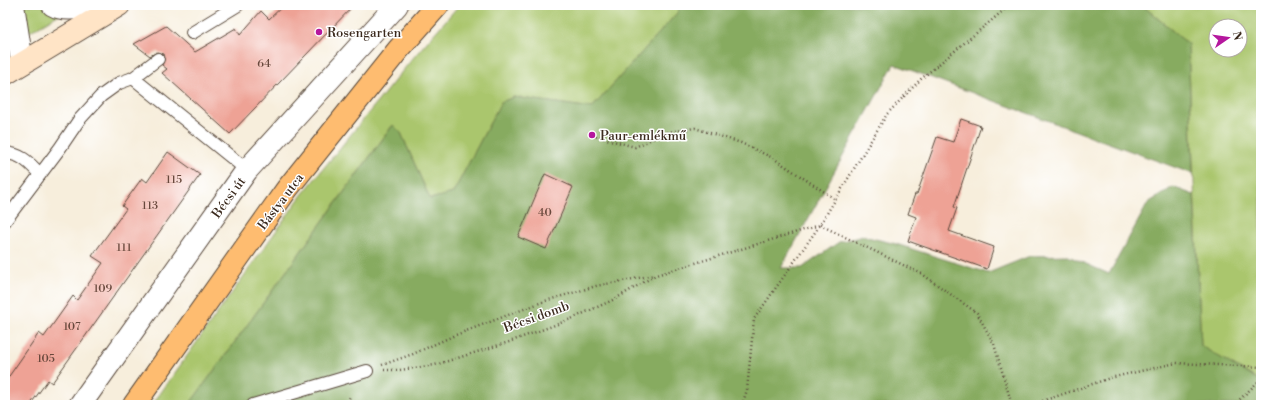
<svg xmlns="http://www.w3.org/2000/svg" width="1266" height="410" font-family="'Libre Bodoni',serif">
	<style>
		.green { fill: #aac66d; stroke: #727846; fill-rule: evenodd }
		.forest { fill: #87ab60; stroke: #616a3f }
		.building { fill: #eea295 }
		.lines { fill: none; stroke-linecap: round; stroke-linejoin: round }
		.lane-casing { stroke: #57473a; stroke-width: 14 }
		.street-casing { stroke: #57473a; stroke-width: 24 }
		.secondary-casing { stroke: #57473a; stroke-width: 24 }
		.primary-casing { stroke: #57473a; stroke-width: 24 }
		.path { stroke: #57473a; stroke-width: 2.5; stroke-dasharray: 1 3; stroke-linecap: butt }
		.lane { stroke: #fff; stroke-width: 12 }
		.street { stroke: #fff; stroke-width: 22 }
		.secondary { stroke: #ffe4c6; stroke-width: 22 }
		.primary { stroke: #febc70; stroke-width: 22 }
		.poi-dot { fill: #b5179e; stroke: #fff; stroke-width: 1.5 }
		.labels { text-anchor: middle; stroke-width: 3; stroke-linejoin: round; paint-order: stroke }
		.number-label { font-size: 11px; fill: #68483c }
		.poi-label { font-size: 13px; fill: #3b2a1e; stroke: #fff; text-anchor: start }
		.street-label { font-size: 13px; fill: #3b2a1e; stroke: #fff }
	</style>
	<rect width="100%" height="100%" fill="#fff"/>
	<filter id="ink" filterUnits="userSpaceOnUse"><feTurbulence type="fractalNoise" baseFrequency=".025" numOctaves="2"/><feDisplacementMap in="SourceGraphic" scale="8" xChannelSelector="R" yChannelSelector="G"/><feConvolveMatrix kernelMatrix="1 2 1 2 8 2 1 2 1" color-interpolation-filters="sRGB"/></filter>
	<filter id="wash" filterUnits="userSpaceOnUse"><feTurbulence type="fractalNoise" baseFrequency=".012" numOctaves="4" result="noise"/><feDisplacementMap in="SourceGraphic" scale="16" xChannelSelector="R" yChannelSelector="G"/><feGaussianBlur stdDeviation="0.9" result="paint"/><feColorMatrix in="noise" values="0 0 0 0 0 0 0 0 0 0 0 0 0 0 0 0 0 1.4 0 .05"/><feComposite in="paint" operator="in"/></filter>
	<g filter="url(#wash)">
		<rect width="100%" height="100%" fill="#f7eedc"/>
		<g class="green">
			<path d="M5 5H75L5 46Z"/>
			<path d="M459 5H681L677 13 592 108 514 97 501 102 453 193 430 199 401 133 392 126 189 405H152L301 196 413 58Z"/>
			<path d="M1142 5H1261V381L1241 370 1201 346 1188 44ZM1216 26H1240V50H1216Z"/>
		</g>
		<path class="forest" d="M681 5H1142L1188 44 1193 174 894 64 781 268H802L839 242 863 236 896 244 988 273 1030 256 1066 255 1109 274 1148 203 1173 187 1194 195 1201 346 1241 370 1261 381V405H189L393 125 401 133 430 199 453 193 501 102 514 97 592 108 677 13Z"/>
		<g id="blocks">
			<g class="building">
				<path d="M284 5H354L230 134 162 73 167 69 162 65 165 58 164 54 157 52 150 56 134 44 166 26 195 52 236 28 240 35 261 11 269 19Z"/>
				<path d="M961 119 981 126 954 207 957 208 949 231 994 247 987 269 908 241 916 217 908 214 915 194H917L937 137 953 142Z"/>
				<path d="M168 152 200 175 52 383 48 380 30 405H5V382L39 333 44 337 73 296 77 300 103 263 92 256 126 209 122 206 142 178 147 182Z"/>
				<path d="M545 174 573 187 546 249 518 237Z"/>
			</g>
		</g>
	</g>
	<g filter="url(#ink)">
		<use href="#blocks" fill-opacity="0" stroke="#57473a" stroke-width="1"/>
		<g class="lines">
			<defs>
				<g id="lane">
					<path d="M192 33 238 5"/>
					<path d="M133 78 247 170"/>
					<path d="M5 153C22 154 29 163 40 174"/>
					<path d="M5 221 60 148 79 120 101 96 119 83 133 78 158 59"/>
					<path d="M253 405 367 371"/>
				</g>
				<g id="street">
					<path d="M13 5 22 62"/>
					<path d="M53 5C65 12 84 7 98 5"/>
					<path d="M80 405 247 170 397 5"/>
				</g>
				<path id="secondary" d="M5 74 119 5"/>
				<path id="primary" d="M134 405 287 189 398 50 438 5"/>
			</defs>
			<use href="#lane" class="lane-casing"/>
			<use href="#street" class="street-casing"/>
			<use href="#secondary" class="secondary-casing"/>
			<use href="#primary" class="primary-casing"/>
			<g class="path">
				<path d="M592 135 635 147 667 132 695 128 741 143 773 158 835 199"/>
				<path d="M820 225 922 274 977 313 994 344 1012 405"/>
				<path d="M382 365 413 354 453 336 545 301 596 286 654 275"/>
				<path d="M384 370H400L435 365 509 342 571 319 615 299 656 275 820 225"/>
				<path d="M345 405 351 395"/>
				<path d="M742 405 747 390 754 319 820 225 887 114 921 79 1010 5"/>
				<path d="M1031 405 1110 378 1176 363 1261 367"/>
				<path d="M1234 405 1261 379"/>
			</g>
			<use href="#lane" class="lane"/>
			<use href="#street" class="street"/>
			<use href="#secondary" class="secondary"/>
			<use href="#primary" class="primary"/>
		</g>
	</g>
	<g class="poi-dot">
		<circle cx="319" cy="32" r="4"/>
		<circle cx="592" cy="135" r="4"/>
	</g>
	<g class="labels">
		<g class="number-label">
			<text x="264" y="67">64</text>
			<text x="174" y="183">115</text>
			<text x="150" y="209">113</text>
			<text x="545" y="216">40</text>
			<text x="124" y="251">111</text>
			<text x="103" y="292">109</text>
			<text x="72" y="330">107</text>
			<text x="46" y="362">105</text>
		</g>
		<g class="poi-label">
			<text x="327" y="37">Rosengarten</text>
			<text x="600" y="140">Paur-emlékmű</text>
		</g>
		<g class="street-label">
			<text transform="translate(228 197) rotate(-54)" y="5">Bécsi út</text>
			<text transform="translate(280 201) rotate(-53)" y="5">Bástya utca</text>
			<text transform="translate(536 316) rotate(-20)" y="5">Bécsi domb</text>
		</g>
	</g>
	<rect width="1266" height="410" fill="none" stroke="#fff" stroke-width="20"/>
	<g transform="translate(1228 38) rotate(77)"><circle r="19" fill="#ffffff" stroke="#b1aaa5"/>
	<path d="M0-3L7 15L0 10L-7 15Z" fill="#b5179e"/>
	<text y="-6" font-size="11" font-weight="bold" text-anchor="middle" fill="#3b2a1e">N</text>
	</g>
</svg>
